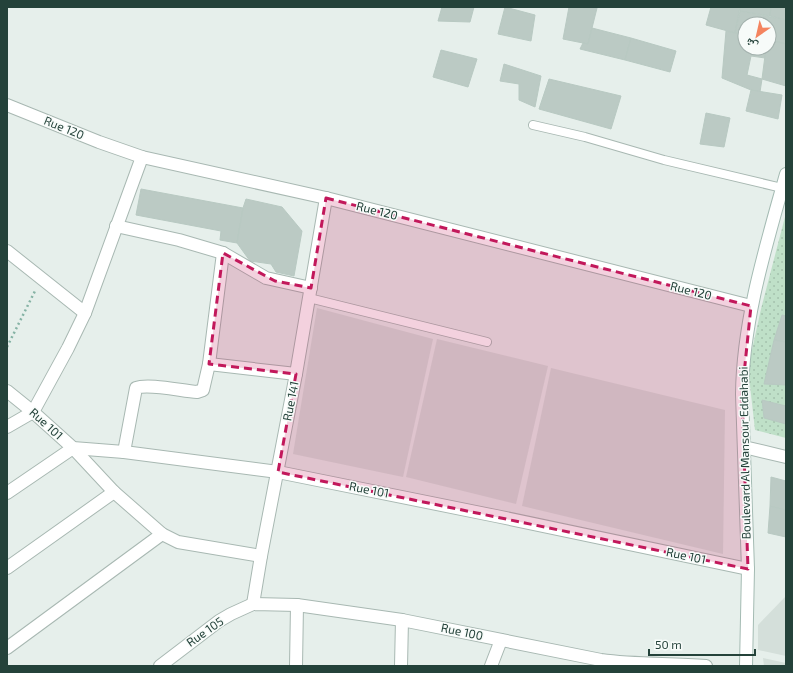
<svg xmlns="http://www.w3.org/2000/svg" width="793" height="673" font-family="'Exo 2','Noto Naskh Arabic',sans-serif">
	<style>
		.built { fill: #d4dfda }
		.park { fill: url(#park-dots) }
		.building { fill: #bbcac4; stroke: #b8c9c2 }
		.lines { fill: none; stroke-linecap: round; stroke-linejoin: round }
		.service-casing { stroke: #a8b8b2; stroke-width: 10 }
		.minor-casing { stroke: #a8b8b2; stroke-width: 14 }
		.tertiary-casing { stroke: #a8b8b2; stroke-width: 14 }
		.secondary-casing { stroke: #a4bbb3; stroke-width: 14 }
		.path { stroke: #86b3a5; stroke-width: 2.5; stroke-dasharray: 2 3; stroke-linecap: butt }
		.service { stroke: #fff; stroke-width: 8 }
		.minor { stroke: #fff; stroke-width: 12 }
		.tertiary { stroke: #fff; stroke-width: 12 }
		.secondary { stroke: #fff; stroke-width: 12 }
		.marked { fill: #c2185b; fill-opacity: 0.2; stroke: #c2185b; stroke-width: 3; stroke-dasharray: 8 5; stroke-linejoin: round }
		.labels { text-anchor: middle; stroke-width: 3; stroke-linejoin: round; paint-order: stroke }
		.street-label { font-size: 12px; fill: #24423a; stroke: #f7fbf9 }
	</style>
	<defs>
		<pattern id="park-dots" width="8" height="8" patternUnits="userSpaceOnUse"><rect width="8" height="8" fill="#bfe0c8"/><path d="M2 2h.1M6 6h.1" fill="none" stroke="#a4c1ad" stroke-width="1.8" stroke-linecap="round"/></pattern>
	</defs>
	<rect width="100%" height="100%" fill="#e6efeb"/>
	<g class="built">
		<path d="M317 308 433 339 403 477 293 454Z"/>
		<path d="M437 339 548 366 516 504 406 477Z"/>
		<path d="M551 368 725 410 723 554 522 506Z"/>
		<path d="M786 596V656L758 650V625Z"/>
		<path d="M763 658 786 663V666H764Z"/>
	</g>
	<path class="park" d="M786 213V438L755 430 748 368 761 309Z"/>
	<g class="building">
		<path d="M442 7H474L470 22 438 21Z"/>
		<path d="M505 7 535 15 531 41 498 34Z"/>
		<path d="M569 7 597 8 588 44 563 39Z"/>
		<path d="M711 7H740L735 33 706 25Z"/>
		<path d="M740 7H771L770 16 740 11Z"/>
		<path d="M771 7H786V20L770 16Z"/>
		<path d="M740 11 786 20V44L769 40V24H745V35L735 33Z"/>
		<path d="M592 28 631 38 625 60 580 49 583 43 588 44Z"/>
		<path d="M726 31 745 35V48H766L765 58 751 56 747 75 762 79 760 92 751 90 722 78Z"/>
		<path d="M631 38 676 51 670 72 625 60Z"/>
		<path d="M769 40 786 44V86L762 79 766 48H769Z"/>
		<path d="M441 50 477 59 468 87 433 77Z"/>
		<path d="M504 64 541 76 535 107 519 100V84L500 81Z"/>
		<path d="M549 79 621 96 611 129 539 109Z"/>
		<path d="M751 90 782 95 778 119 746 111Z"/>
		<path d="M706 113 730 118 724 147 700 144Z"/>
		<path d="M141 189 243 208 237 243 220 240 221 231 136 215Z"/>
		<path d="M246 199 282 207 302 231 294 276 276 272 271 264 250 261 237 243 243 208Z"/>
		<path d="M782 315 786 316V342L774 340Z"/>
		<path d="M774 340 786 342V385L764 384Z"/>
		<path d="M762 400 786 406V424L764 418Z"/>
		<path d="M771 477 786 481V510L770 506Z"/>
		<path d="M770 506 786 510V537L768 533Z"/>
	</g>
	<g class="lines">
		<defs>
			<g id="service">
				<path d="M533 125 585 137 664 160 782 188"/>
				<path d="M309 298 487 342"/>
			</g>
			<g id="minor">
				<path d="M116 226 179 240 223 253 266 278 311 288"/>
				<path d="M7 251 85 313"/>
				<path d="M209 364 296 374"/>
				<path d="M7 391 33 412 73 448 124 452 278 472 496 516 748 569"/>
				<path d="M7 427 33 412 68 348 85 313 142 157"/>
				<path d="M124 452 136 388C148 383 182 391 197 392L203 390 209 364 223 253"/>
				<path d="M7 493 73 448 114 492 162 534 178 542 261 556"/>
				<path d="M7 568 114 492"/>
				<path d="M253 604 261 556 296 374 326 198"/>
				<path d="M7 648 162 534"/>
				<path d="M160 666 219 621 231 614 253 604 297 605 402 620 601 660C636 665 671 663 706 666"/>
				<path d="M296 666 297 605"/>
				<path d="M401 666 402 620"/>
				<path d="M491 666 501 640"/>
			</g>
			<g id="tertiary">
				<path d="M7 105 99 142 142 157 326 198 751 306"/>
				<path d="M744 447 786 457"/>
			</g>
			<path id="secondary" d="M746 666 748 569 742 394C743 319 766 246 786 174"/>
		</defs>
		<use href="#service" class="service-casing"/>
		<use href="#minor" class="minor-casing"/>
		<use href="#tertiary" class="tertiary-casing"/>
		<use href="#secondary" class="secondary-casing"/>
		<path class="path" d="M7 347 36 289"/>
		<use href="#service" class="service"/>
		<use href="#minor" class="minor"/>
		<use href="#tertiary" class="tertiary"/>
		<use href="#secondary" class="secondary"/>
	</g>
	<path class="marked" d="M326 198 751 306 742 394 748 569 278 472 296 374 209 364 223 253 275 281 311 288Z"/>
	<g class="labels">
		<g class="street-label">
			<text transform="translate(64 128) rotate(22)" y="4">Rue 120</text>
			<text transform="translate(377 211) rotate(14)" y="4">Rue 120</text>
			<text transform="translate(691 291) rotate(14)" y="4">Rue 120</text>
			<text transform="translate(291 401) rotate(-79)" y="4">Rue 141</text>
			<text transform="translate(46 424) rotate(42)" y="4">Rue 101</text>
			<text transform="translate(745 453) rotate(-91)" y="4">Boulevard Al Mansour Eddahabi</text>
			<text transform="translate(369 490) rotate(11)" y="4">Rue 101</text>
			<text transform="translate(686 556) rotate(12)" y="4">Rue 101</text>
			<text transform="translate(205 632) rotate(-35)" y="4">Rue 105</text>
			<text transform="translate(462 632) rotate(12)" y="4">Rue 100</text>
		</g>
	</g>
	<rect width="793" height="673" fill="none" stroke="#24423a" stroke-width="16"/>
	<g transform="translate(757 36) rotate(214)"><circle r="19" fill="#f7fbf9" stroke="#a3b1ad"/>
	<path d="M0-3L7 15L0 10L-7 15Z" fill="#f4845f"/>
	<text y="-6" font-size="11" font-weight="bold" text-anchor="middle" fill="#24423a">ش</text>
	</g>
	<path d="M649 649v6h106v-6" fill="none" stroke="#24423a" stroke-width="2"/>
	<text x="655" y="649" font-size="12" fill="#24423a" stroke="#f7fbf9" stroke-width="3" paint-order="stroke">50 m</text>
</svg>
